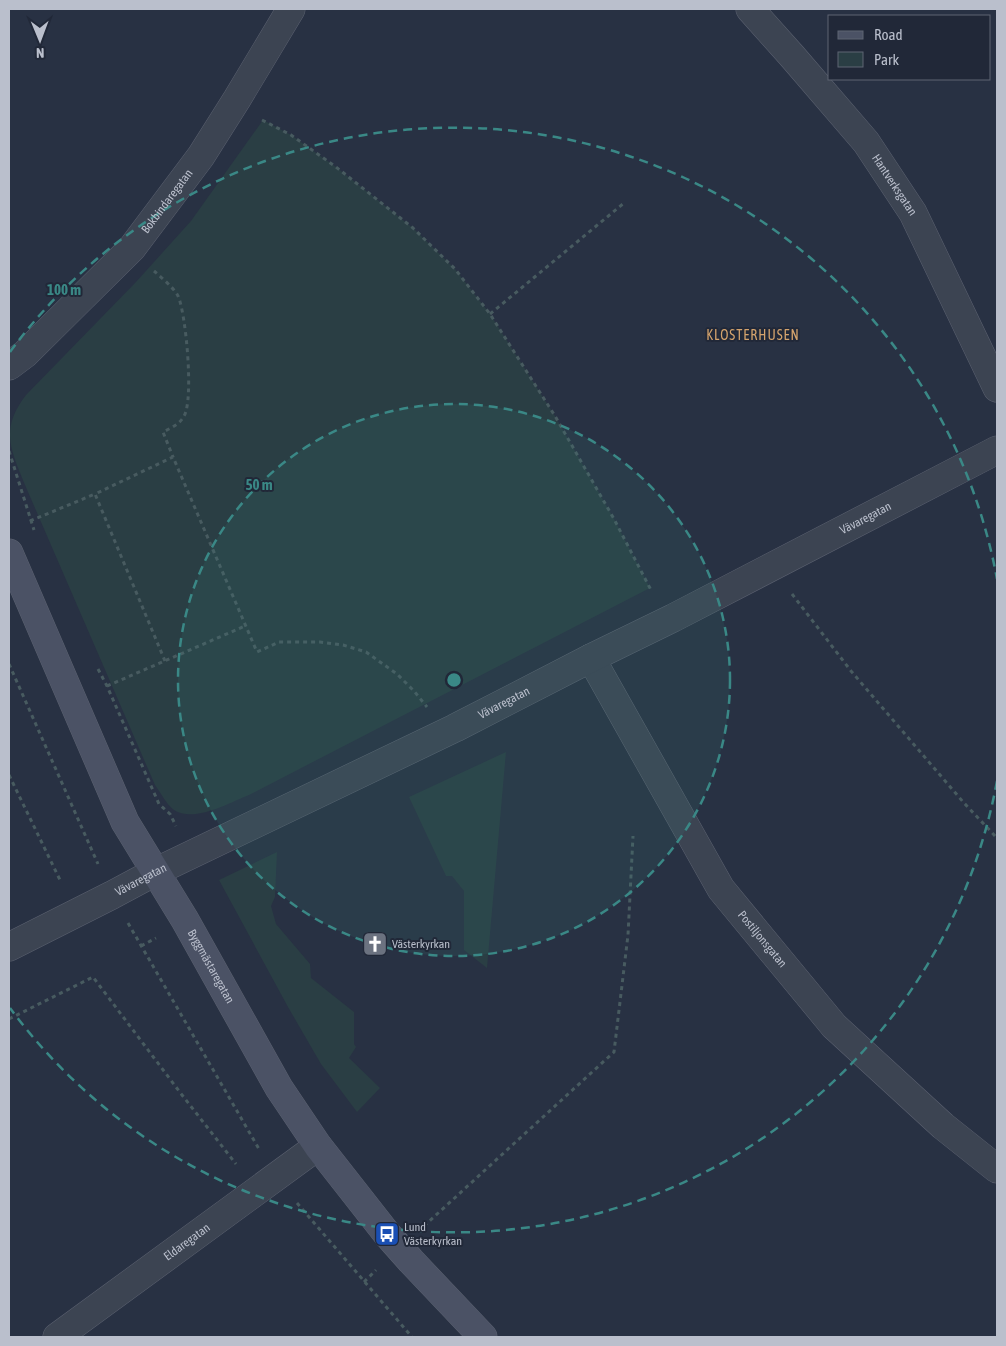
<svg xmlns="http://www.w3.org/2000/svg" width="1006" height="1346" font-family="'Asap Condensed',sans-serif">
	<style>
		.green { fill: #2a3e44 }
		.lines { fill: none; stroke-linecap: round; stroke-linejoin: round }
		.street-casing { stroke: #5b6170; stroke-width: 29 }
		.secondary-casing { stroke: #5b6170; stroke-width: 29 }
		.path { stroke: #485b60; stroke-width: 3; stroke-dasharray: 4 4; stroke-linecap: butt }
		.street { stroke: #3c4452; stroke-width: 28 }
		.secondary { stroke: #4b5265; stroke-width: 28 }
		.ring { fill: none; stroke: #3a8886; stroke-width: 2.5; stroke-dasharray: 9 6 }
		.labels { text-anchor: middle; stroke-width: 4; stroke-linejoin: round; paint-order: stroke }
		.street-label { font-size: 12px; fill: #babfcc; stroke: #212838 }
		.poi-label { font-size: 12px; fill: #babfcc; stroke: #212838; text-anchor: start }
		.neighbourhood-label { font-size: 14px; letter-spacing: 1px; fill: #d4a36d; stroke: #212838 }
		.centre { fill: #3a8886; stroke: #212838; stroke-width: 2.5 }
		.ring-label { font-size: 15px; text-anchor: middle; font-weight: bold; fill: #3a8886; stroke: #212838; stroke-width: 4; stroke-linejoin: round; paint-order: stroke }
	</style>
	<rect width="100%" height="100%" fill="#283143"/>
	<g class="green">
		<path d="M263 120 291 135 336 167 413 228 455 269 490 314 555 416 614 519 650 588 249 795C229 803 194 823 174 810 166 804 161 793 155 785L25 485C10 448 0 429 26 395L136 282 191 221Z"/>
		<path d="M506 752 487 968 464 950V891L452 876H446L409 797Z"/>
		<path d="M277 852 275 897 271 906 276 924 310 964 311 978 354 1012V1044L356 1047 349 1058 380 1088 357 1112 321 1064 288 1007 219 880Z"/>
	</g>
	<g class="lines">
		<defs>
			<g id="street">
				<path id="s1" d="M750 9 792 56 866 142 913 213 997 388"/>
				<path id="s2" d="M9 366 25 354 132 248 201 156 237 99 291 9"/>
				<path id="s3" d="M591 658 721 889 834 1026 943 1126 997 1169"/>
				<path id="s4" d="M9 947 112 895 155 872 455 728 591 658 673 618 997 450"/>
				<path id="s5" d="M57 1337 318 1146"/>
			</g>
			<g id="secondary">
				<path id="s6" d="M9 553 125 822 185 920 279 1088 318 1146 387 1234 411 1261 483 1337"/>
			</g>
		</defs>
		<use href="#street" class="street-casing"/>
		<use href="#secondary" class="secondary-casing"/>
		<g class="path">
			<path d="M262 120 291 135 336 167 413 228 455 269 490 314 555 416 614 519 652 592"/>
			<path d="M154 271C162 278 173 287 178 296 186 313 194 400 184 416 180 424 171 428 163 432L173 457"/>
			<path d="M490 314 624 203"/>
			<path d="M9 451 34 530"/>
			<path d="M30 521 95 494"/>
			<path d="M792 594 851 671 964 803 997 838"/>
			<path d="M165 661 95 494 173 457 257 652 279 642H320L343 645 366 652 397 674 414 691 427 707"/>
			<path d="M9 664 98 864"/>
			<path d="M98 669 107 686 159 804 170 814 176 826"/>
			<path d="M107 686 245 626"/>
			<path d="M9 775 61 882"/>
			<path d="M128 923 259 1149"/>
			<path d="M141 946 156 938"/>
			<path d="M9 1019 93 977 182 1095 236 1164"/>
			<path d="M297 1203 412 1337"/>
			<path d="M424 1226 614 1052 628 935 633 836"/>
			<path d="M364 1282 376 1270"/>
		</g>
		<use href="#street" class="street"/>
		<use href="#secondary" class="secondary"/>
	</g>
	<circle cx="454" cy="680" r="276" fill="#3a8886" fill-opacity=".12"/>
	<g class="ring">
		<circle cx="454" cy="680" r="276"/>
		<path d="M997 781A552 552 0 0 1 10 1008M10 352A552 552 0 0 1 997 579"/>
	</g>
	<defs>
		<symbol id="church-square" viewBox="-11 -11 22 22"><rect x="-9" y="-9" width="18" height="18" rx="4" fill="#6b7280" stroke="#212838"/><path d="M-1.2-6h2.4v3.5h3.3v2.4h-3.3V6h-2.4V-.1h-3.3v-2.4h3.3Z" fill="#fff"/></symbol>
		<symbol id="bus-square" viewBox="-11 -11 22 22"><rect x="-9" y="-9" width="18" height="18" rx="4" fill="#1a4fb4" stroke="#212838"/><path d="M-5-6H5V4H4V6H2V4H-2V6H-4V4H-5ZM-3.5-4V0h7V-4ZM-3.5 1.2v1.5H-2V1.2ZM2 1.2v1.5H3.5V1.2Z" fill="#fff"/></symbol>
	</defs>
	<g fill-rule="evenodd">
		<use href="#church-square" x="361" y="930" width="28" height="28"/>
		<use href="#bus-square" x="373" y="1220" width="28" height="28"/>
	</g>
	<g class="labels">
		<g class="street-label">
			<text dy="4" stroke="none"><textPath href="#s1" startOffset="228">Hantverksgatan</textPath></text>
			<text dy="4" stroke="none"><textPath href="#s2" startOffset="229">Bokbindaregatan</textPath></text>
			<text dy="4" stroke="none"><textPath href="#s4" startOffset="958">Vävaregatan</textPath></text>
			<text dy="4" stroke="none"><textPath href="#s4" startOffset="552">Vävaregatan</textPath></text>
			<text dy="4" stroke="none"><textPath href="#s4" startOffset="148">Vävaregatan</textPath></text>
			<text dy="4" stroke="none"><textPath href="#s3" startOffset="330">Postiljonsgatan</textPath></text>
			<text dy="4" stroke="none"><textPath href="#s6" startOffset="461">Byggmästaregatan</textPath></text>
			<text dy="4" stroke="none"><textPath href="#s5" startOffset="161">Eldaregatan</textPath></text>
		</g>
		<g class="poi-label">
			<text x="392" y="948">Västerkyrkan</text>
			<text x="404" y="1231">Lund<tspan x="404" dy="14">Västerkyrkan</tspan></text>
		</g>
		<g class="neighbourhood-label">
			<text x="753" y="340">KLOSTERHUSEN</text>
		</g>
	</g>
	<circle cx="454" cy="680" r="8" class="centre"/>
	<g class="ring-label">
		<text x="64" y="295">100 m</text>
		<text x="259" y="490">50 m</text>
	</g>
	<rect width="1006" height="1346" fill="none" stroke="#babfcc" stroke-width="20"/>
	<rect x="828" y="15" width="162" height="65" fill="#212838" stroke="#5e6473"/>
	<rect x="838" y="31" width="25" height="8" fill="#4b5265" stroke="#5e6473"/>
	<text x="874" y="40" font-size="15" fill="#babfcc">Road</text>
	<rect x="838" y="52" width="25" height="15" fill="#2a3e44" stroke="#5e6473"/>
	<text x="874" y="65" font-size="15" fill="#babfcc">Park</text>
	<g transform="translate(40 40) rotate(179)" stroke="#212838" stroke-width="4" paint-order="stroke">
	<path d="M0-4L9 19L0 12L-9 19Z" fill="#babfcc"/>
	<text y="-8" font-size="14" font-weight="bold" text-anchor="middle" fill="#babfcc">N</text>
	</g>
</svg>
